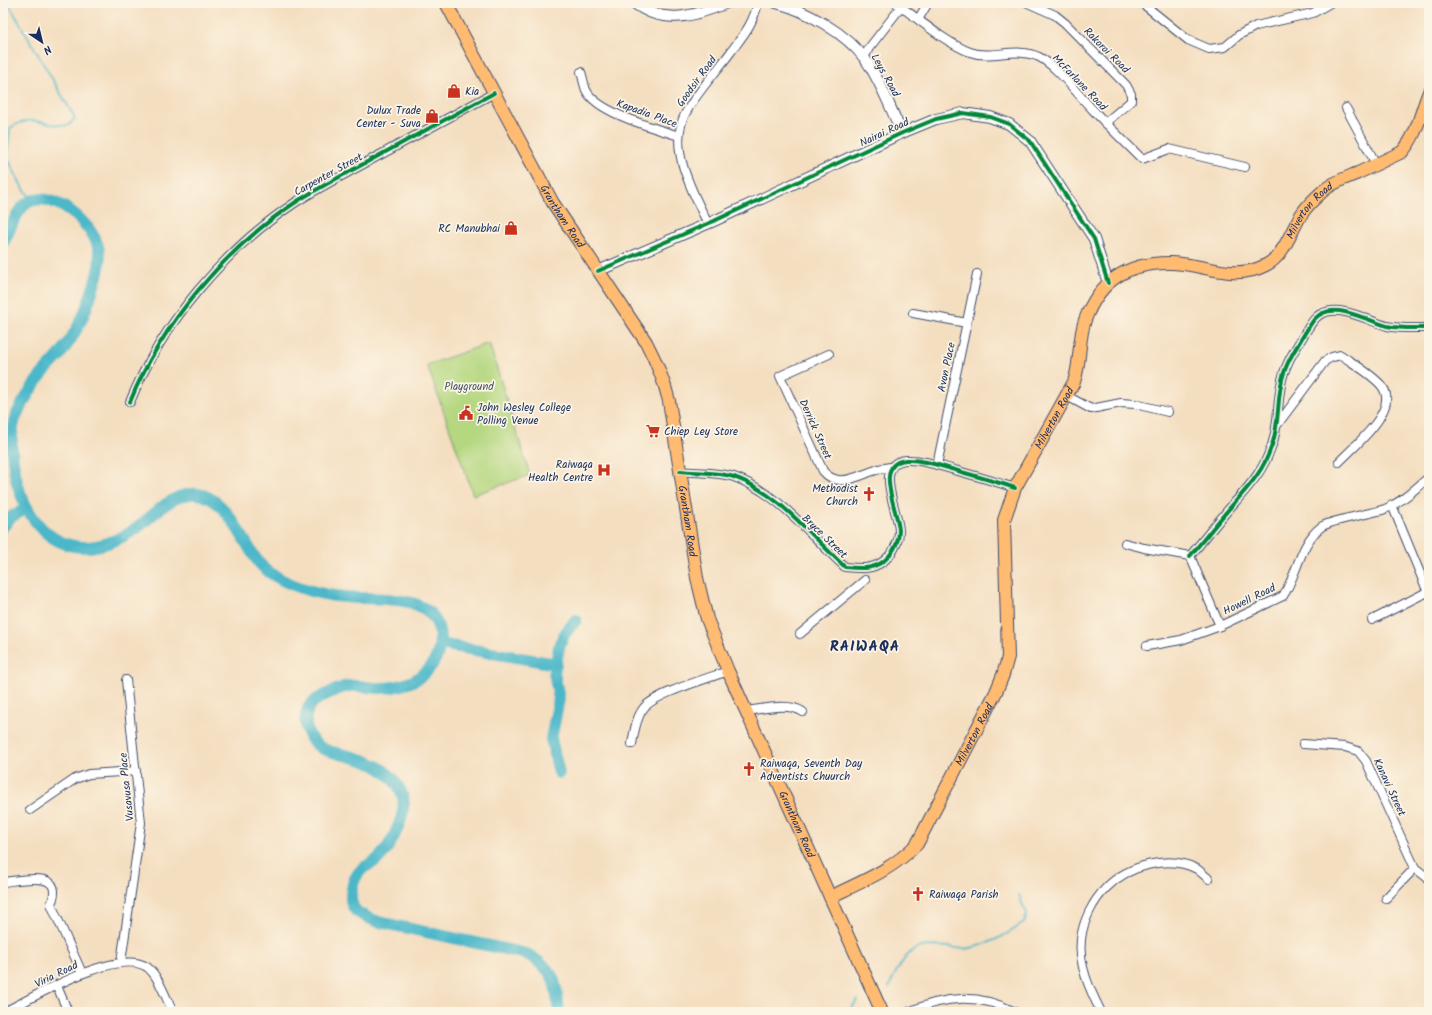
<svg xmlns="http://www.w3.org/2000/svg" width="1432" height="1015" font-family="Kalam,sans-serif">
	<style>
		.green { fill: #b4d77f; stroke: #68836e }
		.water { fill: #4cb7c9; stroke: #347394 }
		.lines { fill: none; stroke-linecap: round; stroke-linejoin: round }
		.stream { stroke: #4cb7c9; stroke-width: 2 }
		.river { stroke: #4cb7c9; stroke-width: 12 }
		.minor-casing { stroke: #3c496d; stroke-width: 10 }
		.tertiary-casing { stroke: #3c496d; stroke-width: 12 }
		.primary-casing { stroke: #3c496d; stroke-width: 14 }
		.minor { stroke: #fff; stroke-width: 8 }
		.tertiary { stroke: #fff; stroke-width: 10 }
		.primary { stroke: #ffbb71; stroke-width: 12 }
		.cycleway-casing { stroke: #fcf5e5; stroke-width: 6 }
		.cycleway { stroke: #00873e; stroke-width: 4 }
		.labels { text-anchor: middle; stroke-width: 3.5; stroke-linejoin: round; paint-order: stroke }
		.street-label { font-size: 11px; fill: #1b2f5e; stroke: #fcf5e5 }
		.poi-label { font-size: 11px; fill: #1b2f5e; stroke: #fcf5e5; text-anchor: start }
		.park-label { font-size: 11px; fill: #415966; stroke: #fcf5e5 }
		.district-label { font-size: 15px; font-weight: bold; letter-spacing: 1px; fill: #1b2f5e; stroke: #fcf5e5 }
	</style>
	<rect width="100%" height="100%" fill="#fcf5e5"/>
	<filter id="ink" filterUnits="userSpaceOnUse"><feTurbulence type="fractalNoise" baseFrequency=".025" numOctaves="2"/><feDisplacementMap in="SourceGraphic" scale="8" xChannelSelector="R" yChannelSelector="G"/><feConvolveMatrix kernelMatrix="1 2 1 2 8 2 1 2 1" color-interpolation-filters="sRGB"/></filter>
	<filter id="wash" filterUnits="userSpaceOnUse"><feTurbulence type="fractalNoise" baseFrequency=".012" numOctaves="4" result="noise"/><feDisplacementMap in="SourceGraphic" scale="16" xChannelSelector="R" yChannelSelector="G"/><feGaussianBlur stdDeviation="0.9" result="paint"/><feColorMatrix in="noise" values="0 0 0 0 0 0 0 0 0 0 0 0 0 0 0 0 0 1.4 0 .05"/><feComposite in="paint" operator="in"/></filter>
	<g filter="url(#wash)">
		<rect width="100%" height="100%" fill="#f4dec0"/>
		<path class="green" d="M489 343 530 475 473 495 427 365Z"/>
		<path class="water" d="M11 513 17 518 3 535V519Z"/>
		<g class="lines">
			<g class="stream">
				<path d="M8 3 75 118 69 125C45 128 35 112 10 128L7 157 22 187 32 199"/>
				<path d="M889 988C892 979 896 972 901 964 915 942 926 946 949 947 956 948 964 950 970 948 990 944 1010 933 1025 922L1026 914 1019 895"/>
				<path d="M848 1012 858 1000"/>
			</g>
			<g class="river">
				<path d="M3 243C18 214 23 186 62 206 73 211 81 220 89 229 105 251 101 265 93 289 85 314 78 330 62 352 55 361 46 369 39 378 34 384 20 407 17 414 6 437 14 482 25 504 50 554 93 558 137 528 153 516 168 497 190 494 223 490 241 538 257 560 265 571 279 579 291 584 308 591 328 596 346 597 375 601 430 591 439 630 441 640 440 649 436 658 425 681 402 688 377 688 368 688 359 685 349 686 342 687 336 690 329 693 323 696 316 699 311 704 301 717 306 739 320 747 326 751 334 752 340 754 365 759 392 768 402 794 409 811 391 846 379 858 374 863 366 865 361 870 356 875 353 882 352 889 347 912 361 915 379 922L527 954C557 972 555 980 559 1012"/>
				<path d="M3 525 11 517 27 508"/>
				<path d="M440 644 556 664"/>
				<path d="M559 773 551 739 559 699 554 672 560 643 566 632 576 620"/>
			</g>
		</g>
	</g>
	<g filter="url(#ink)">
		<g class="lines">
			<defs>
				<g id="minor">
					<path d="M896 3C917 18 946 43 970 52 992 60 1016 46 1039 57 1057 66 1078 95 1093 110 1109 127 1126 143 1142 159L1169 149 1245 167"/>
					<path d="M1028 3 1055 15 1065 23 1126 85 1131 94V101L1105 123"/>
					<path d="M1142 3 1188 40 1209 49 1225 47 1239 35 1256 26 1313 13 1330 3"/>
					<path d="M919 18 928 3"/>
					<path d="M864 58 869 48 901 7"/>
					<path d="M581 72C583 78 584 85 586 90 597 113 655 128 679 136"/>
					<path d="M1346 108 1376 164"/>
					<path d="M708 224C692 190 665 145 688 109 700 89 716 72 730 53 744 34 752 26 758 3"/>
					<path d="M913 313 967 323"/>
					<path d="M829 354 780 376 823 471C838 489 857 476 876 470 881 468 886 468 891 467"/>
					<path d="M1067 396 1091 409 1121 403 1135 404 1168 412"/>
					<path d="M130 402C162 323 225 249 296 202 315 190 336 179 356 168 402 143 448 118 494 93"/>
					<path d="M1277 425 1325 361 1332 357 1341 355C1354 364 1370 373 1381 385 1402 408 1354 446 1339 462"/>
					<path d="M937 465 977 274"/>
					<path d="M680 471C697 473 718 472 734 477 779 493 811 536 845 567 862 569 877 570 889 556 895 549 899 540 899 531 899 512 872 463 906 460 921 459 938 465 951 469 972 475 994 481 1015 488"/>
					<path d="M1392 505 1429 595"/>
					<path d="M1125 543 1144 548 1190 556"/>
					<path d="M1190 556C1201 543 1212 529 1223 516 1243 492 1262 476 1272 445 1279 425 1277 405 1281 385 1284 365 1295 350 1305 333 1310 326 1314 316 1323 313 1341 305 1369 321 1387 326 1401 329 1415 328 1429 328"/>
					<path d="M1190 556 1220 626"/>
					<path d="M1372 620 1427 592"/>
					<path d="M800 634 865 580"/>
					<path d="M1147 646 1181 640 1220 626 1283 596C1297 575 1300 543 1321 527 1330 520 1371 514 1385 509 1402 502 1415 489 1429 477"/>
					<path d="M746 711C763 709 789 702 803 712"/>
					<path d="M632 744C634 733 636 718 643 709 653 694 709 678 728 671"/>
					<path d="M1303 744 1345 747 1358 751 1366 761 1415 868 1429 879"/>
					<path d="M30 810 75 779 89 774 136 771"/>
					<path d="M3 882C22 880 66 869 51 904L82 973"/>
					<path d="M1386 898 1415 868"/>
					<path d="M121 962 141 823 126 680"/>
					<path d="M57 986 68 1012"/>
					<path d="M4 1012C33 998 116 947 147 967 159 976 166 999 173 1012"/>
					<path d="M908 1012C946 996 978 993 1015 1012"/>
					<path d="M1101 1012C1090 990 1078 965 1081 939 1083 921 1093 901 1106 888 1127 866 1169 854 1197 869 1201 872 1205 876 1209 879"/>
				</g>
				<g id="tertiary">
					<path d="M634 3C664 26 695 16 727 3"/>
					<path d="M776 3C806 10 847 34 865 59 881 81 890 108 902 133"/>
					<path d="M598 271 714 221 902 133 936 119 963 113 990 117 1009 124 1030 141 1094 239 1108 283"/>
				</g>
				<g id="primary">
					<path id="s1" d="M446 3 553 203 646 342C656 361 664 380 669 401L697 578 707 619 728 671 882 1012"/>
					<path id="s2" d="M830 897C861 882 892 870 917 844L996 692 1003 675 1008 657 1004 520 1015 488 1074 382C1081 362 1078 340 1085 320 1100 279 1129 262 1172 263 1206 264 1233 282 1266 265 1284 256 1291 231 1301 215 1306 207 1315 198 1323 191 1333 182 1346 178 1358 173 1373 166 1387 159 1402 152 1418 134 1420 113 1429 92"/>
				</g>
			</defs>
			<use href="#minor" class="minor-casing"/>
			<use href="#tertiary" class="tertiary-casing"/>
			<use href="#primary" class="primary-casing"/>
			<use href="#minor" class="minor"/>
			<use href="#tertiary" class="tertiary"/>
			<use href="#primary" class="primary"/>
			<defs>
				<g id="cycleway">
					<path d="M598 271 714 221 902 133 936 119 963 113 990 117 1009 124 1030 141 1094 239 1108 283"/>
					<path d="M130 402C162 323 225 249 296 202 315 190 336 179 356 168 402 143 448 118 494 93"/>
					<path d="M680 471C697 473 718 472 734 477 779 493 811 536 845 567 862 569 877 570 889 556 895 549 899 540 899 531 899 512 872 463 906 460 921 459 938 465 951 469 972 475 994 481 1015 488"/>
					<path d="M1190 556C1201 543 1212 529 1223 516 1243 492 1262 476 1272 445 1279 425 1277 405 1281 385 1284 365 1295 350 1305 333 1310 326 1314 316 1323 313 1341 305 1369 321 1387 326 1401 329 1415 328 1429 328"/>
				</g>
			</defs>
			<use href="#cycleway" class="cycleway-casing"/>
			<use href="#cycleway" class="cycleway"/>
		</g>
	</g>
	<defs>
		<symbol id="shop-bare" viewBox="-9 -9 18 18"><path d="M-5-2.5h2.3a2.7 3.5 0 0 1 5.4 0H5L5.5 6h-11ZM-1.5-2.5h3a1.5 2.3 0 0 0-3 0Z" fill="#c8321e" stroke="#fcf5e5" stroke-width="2.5" paint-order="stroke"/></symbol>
		<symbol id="civic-bare" viewBox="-9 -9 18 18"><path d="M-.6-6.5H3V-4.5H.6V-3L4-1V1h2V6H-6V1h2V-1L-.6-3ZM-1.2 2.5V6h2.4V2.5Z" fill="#c8321e" stroke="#fcf5e5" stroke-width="2.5" paint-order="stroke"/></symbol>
		<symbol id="supermarket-bare" viewBox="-9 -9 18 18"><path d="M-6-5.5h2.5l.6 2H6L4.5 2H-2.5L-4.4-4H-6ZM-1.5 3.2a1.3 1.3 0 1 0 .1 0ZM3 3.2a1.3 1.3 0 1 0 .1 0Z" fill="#c8321e" stroke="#fcf5e5" stroke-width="2.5" paint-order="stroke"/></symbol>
		<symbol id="hospital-bare" viewBox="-9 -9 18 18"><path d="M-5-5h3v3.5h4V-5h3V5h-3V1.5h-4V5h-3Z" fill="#c8321e" stroke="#fcf5e5" stroke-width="2.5" paint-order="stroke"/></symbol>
		<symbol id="church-bare" viewBox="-9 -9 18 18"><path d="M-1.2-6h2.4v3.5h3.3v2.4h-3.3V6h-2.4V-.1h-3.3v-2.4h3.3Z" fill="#c8321e" stroke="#fcf5e5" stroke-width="2.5" paint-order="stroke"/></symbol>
	</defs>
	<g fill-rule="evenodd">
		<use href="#shop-bare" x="444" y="81" width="20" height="20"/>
		<use href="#shop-bare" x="422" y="106" width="20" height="20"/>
		<use href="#shop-bare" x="501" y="218" width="20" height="20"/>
		<use href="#civic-bare" x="456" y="403" width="20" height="20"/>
		<use href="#supermarket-bare" x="643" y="421" width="20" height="20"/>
		<use href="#hospital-bare" x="594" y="460" width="20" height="20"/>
		<use href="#church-bare" x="859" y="484" width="20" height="20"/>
		<use href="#church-bare" x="739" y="759" width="20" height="20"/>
		<use href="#church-bare" x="908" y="884" width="20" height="20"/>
	</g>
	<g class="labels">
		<g class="street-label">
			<text transform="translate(1107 50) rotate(45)" y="4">Rakoroi Road</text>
			<text transform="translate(886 75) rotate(61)" y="4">Leys Road</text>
			<text transform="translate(696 81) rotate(-54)" y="4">Goodsir Road</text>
			<text transform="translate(1080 82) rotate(46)" y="4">McFarlane Road</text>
			<text transform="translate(647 113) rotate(20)" y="4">Kapadia Place</text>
			<text transform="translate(884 132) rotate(-25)" y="4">Nairai Road</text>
			<text transform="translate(328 174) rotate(-29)" y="4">Carpenter Street</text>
			<text dy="4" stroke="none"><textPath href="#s2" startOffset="945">Milverton Road</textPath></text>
			<text dy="4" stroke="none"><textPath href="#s1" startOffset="243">Grantham Road</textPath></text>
			<text transform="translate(946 367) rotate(-78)" y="4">Avon Place</text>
			<text dy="4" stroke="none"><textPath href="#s2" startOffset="562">Milverton Road</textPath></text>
			<text transform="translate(816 429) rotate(66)" y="4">Derrick Street</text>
			<text dy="4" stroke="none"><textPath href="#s1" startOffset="579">Grantham Road</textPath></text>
			<text transform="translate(825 536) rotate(44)" y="4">Bryce Street</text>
			<text transform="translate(1249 599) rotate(-26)" y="4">Howell Road</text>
			<text dy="4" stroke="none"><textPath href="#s2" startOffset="226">Milverton Road</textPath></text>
			<text transform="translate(126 787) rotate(-96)" y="4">Vusavusa Place</text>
			<text transform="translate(1390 787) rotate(65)" y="4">Kanavi Street</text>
			<text dy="4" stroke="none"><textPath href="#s1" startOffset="903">Grantham Road</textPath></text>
			<text transform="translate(56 974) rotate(-26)" y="4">Viria Road</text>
		</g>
		<g class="poi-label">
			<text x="465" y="95">Kia</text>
			<text x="421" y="114" text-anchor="end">Dulux Trade<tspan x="421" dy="13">Center - Suva</tspan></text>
			<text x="500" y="232" text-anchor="end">RC Manubhai</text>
			<text x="477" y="411">John Wesley College<tspan x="477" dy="13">Polling Venue</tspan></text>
			<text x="664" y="435">Chiep Ley Store</text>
			<text x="593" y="468" text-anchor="end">Raiwaqa<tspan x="593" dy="13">Health Centre</tspan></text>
			<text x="858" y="492" text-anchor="end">Methodist<tspan x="858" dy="13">Church</tspan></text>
			<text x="760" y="767">Raiwaqa, Seventh Day<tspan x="760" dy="13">Adventists Chuurch</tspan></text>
			<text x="929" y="898">Raiwaqa Parish</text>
		</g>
		<g class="park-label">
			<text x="469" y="390">Playground</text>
		</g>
		<g class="district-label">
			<text x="865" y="651">RAIWAQA</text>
		</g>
	</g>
	<rect width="1432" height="1015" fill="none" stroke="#fcf5e5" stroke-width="16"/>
	<g transform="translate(42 42) rotate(145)" stroke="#fcf5e5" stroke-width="3" paint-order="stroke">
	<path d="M0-3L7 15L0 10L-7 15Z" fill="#1b2f5e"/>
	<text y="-6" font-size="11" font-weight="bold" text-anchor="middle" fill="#1b2f5e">N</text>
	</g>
</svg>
